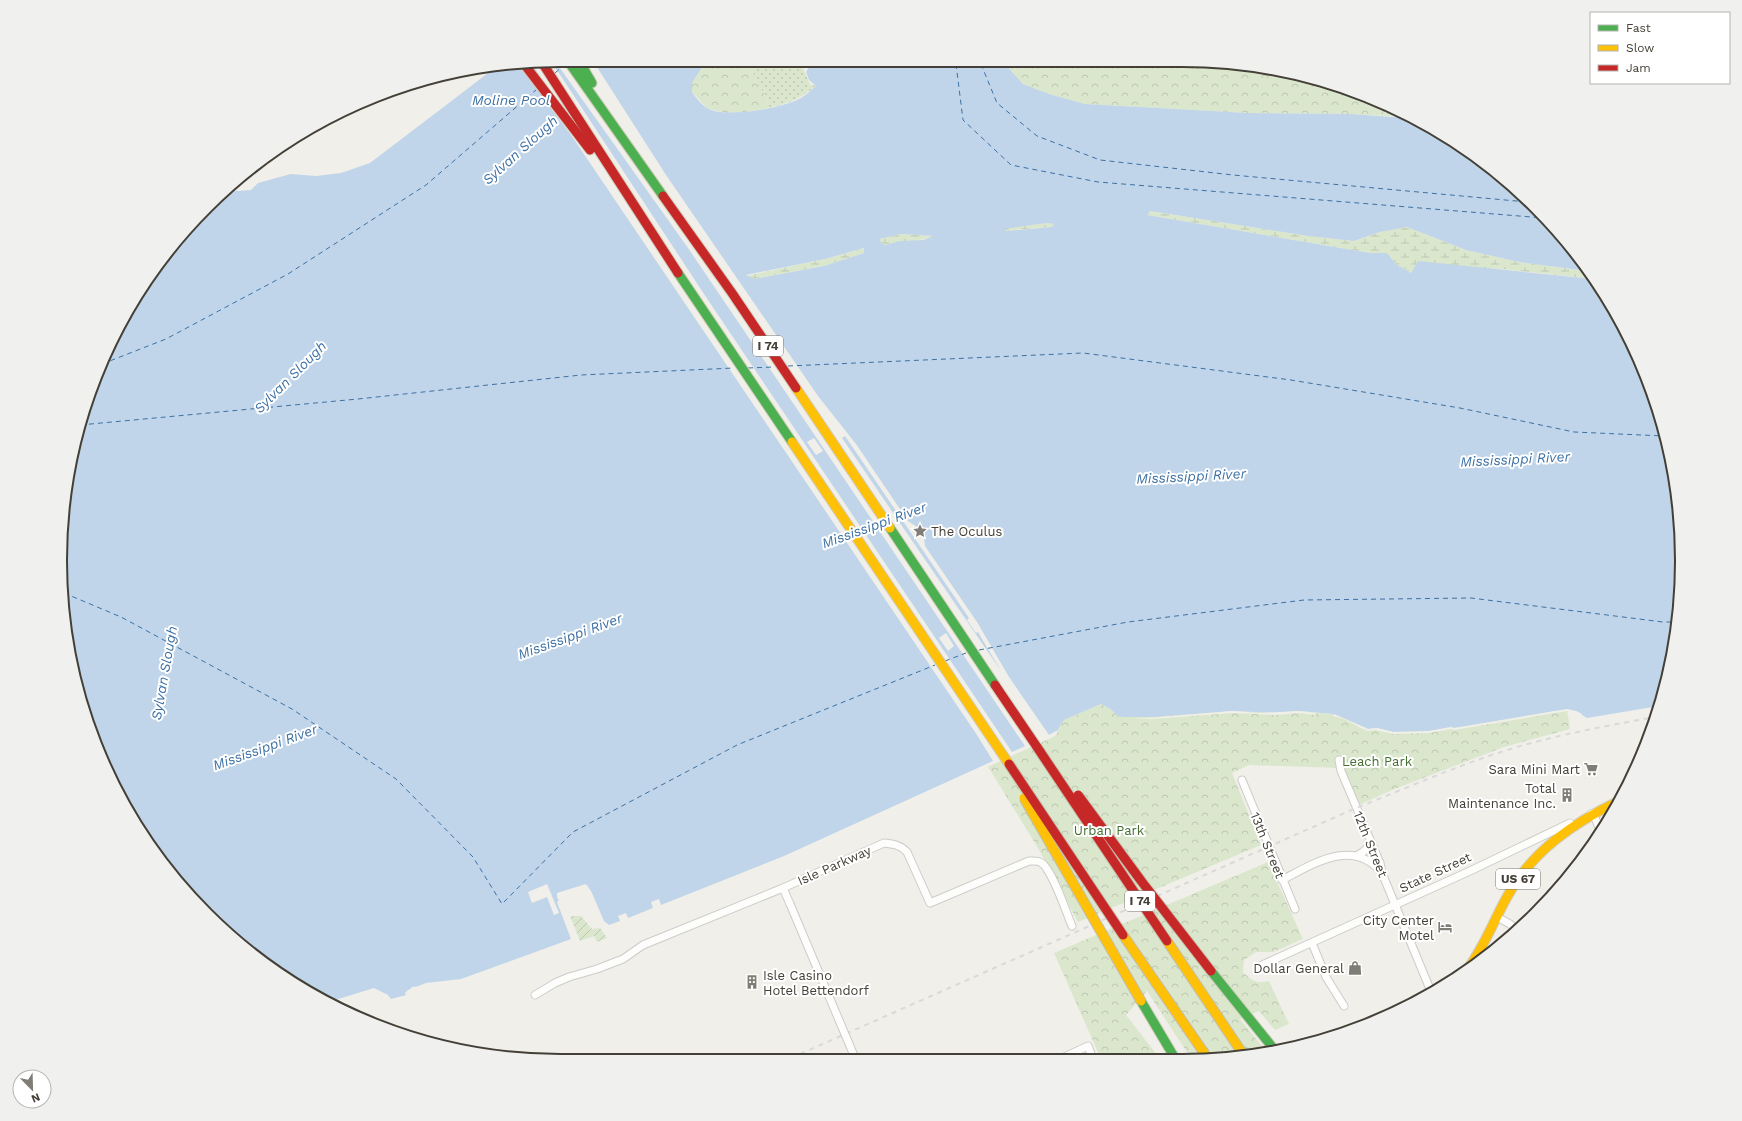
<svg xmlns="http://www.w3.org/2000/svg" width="1742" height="1121" font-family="'Work Sans',sans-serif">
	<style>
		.grass { fill: url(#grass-dots) }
		.forest { fill: url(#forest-crowns) }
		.wetland { fill: url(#wetland-marsh) }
		.garden { fill: url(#garden-furrows) }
		.water { fill: #c0d5e9; fill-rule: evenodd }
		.pier { fill: #f0efea; fill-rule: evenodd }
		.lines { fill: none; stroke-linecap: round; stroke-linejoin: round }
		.ferry { stroke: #3d71a4; stroke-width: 1; stroke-dasharray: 5 4; stroke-linecap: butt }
		.street-casing { stroke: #ceccc8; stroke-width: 9 }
		.fast-casing { stroke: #d0cbba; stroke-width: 11 }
		.slow-casing { stroke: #d0cbba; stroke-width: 11 }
		.jam-casing { stroke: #d0cbba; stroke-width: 11 }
		.street { stroke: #fdfdfc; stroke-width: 7 }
		.fast { stroke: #4caf50; stroke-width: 9 }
		.slow { stroke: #ffc107; stroke-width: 9 }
		.jam { stroke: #c62828; stroke-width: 9 }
		.rail { stroke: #d9d9d8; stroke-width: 2; stroke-dasharray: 5 5; stroke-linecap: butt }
		.street-bridge-casing { stroke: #ceccc8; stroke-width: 9; stroke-linecap: butt }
		.slow-bridge-casing { stroke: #c5bca9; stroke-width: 11; stroke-linecap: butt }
		.jam-bridge-casing { stroke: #c5bca9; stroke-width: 11; stroke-linecap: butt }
		.street-bridge { stroke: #fdfdfc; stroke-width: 7 }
		.slow-bridge { stroke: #ffc107; stroke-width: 9 }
		.jam-bridge { stroke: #c62828; stroke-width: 9 }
		.labels { text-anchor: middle; stroke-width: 4; stroke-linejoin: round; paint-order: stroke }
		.shield { fill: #fff; stroke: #7c7973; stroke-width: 1 }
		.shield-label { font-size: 12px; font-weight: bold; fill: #444037 }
		.poi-label { font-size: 13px; fill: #444037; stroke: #fff; text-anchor: end }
		.park-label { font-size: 13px; fill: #446f31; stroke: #fff }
		.street-label { font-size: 13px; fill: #444037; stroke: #fff }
		.water-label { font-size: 14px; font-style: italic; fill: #3d71a4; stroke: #fff }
		.rim { fill: none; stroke: #444037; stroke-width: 2 }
	</style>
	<defs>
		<pattern id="grass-dots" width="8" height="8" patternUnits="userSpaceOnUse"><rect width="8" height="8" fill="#dbe7cd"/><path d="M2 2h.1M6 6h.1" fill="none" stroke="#bdc7b1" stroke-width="1.8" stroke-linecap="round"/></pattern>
		<pattern id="forest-crowns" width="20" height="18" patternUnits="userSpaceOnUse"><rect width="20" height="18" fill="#dbe7cd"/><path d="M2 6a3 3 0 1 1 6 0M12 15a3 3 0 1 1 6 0" fill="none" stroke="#bdc7b1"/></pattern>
		<pattern id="wetland-marsh" width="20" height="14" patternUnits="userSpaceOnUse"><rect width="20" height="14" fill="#dbe7cd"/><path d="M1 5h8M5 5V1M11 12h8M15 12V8" fill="none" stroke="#bdc7b1"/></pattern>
		<pattern id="garden-furrows" width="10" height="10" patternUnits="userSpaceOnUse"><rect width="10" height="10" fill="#dbe7cd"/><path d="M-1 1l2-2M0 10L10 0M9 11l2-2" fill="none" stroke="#bdc7b1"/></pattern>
	</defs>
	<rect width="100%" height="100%" fill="#f0efea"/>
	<path class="grass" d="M750 64H803V68L810 84 816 86C796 102 788 103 764 109L768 103 764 93 757 84Z"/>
	<g class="forest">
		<path d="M704 64H750L757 84 764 93 768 103 764 109 732 114 708 109 692 92V83Z"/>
		<path d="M1005 64H1247L1373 98 1407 117 1351 114 1248 113 1085 104 1049 94 1023 84Z"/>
		<path d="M1101 704 1109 708 1118 716 1210 712 1299 711 1334 714 1368 729 1393 732 1499 720 1567 709 1570 729 1504 747 1392 790 1359 805 1344 768 1249 765 1232 773 1261 845 1078 922 1038 848 987 765 1055 734 1064 720Z"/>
		<path d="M1268 862 1303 939 1273 952H1256L1244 960 1243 972C1252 981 1257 984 1269 981L1289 1024 1275 1030 1259 1011 1240 1019 1265 1050 1214 1060H1192L1147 991 1126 1015 1161 1060 1101 1059 1054 953Z"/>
	</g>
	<g class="wetland">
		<path d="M1150 211 1308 236 1354 241 1380 232 1407 227 1466 250 1519 262 1587 271 1593 279 1502 269 1479 268 1411 273 1397 265 1387 253H1370L1147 215Z"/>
		<path d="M1047 223 1055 224 1052 227 1005 231 1003 228Z"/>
		<path d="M901 234 935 236C918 242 902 241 885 245L881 243 880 239Z"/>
		<path d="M865 248 864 253 824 266 754 279 746 276 825 259Z"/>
	</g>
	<path class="garden" d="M570 916H581L592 929 600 928 607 938 597 942 594 936 580 941Z"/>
	<path class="water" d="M500 64H704L692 83V92C696 98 701 104 707 108 724 119 784 108 801 98 806 95 811 90 816 86L809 80 806 72 811 64H1005L1023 84 1049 94 1085 104 1248 113 1351 114 1407 118 1486 164 1558 231 1587 271 1519 262 1466 250 1407 227 1380 232 1354 241 1308 236 1150 211 1147 215 1370 253H1387L1397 265 1411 273 1418 261 1593 279 1615 310 1656 400 1678 495 1681 593 1665 690 1659 706 1587 718 1576 711H1555L1454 728 1451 727 1429 731 1393 732 1377 728 1368 729 1334 714 1299 711 1275 713 1233 711 1152 717H1123L1118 716 1109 708 1101 704 1064 720 1055 734 784 858 609 927 599 921 584 886 557 896 574 941 460 982 412 987 406 995 391 999 370 991 333 1002 256 957 184 891 144 839 112 782 77 690 60 560 70 463 87 399 127 310 163 256 207 206 224 192 251 190 258 183 291 174 316 176 341 173 370 163ZM1047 223 1054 224 1052 227 1006 231 1004 229ZM901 234 934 236 923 240 900 241 885 245 881 243 880 239ZM864 248V253L824 266 754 279 746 275 825 259Z"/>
	<g class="pier">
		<path d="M518 64H529L547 86 532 64H553L708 300 1012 752 1025 746 688 248 557 64H595L666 175 818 396 856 444 908 521 920 529 924 538 925 546 977 622 1009 677 1049 735 1056 731 1058 732 1055 736 785 860 609 929 598 922 583 888 557 898V893L586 884 591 891 604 921 609 925 620 921 618 916 626 913 628 918 653 908 651 902 659 899 661 905 784 856 993 761 977 735 571 135ZM845 436 969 618 967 620 976 633 978 632 1001 671 842 438Z"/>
		<path d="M814 438 823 451 816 455 807 442Z"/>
		<path d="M946 633 954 646 948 651 939 638Z"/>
		<path d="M1567 709 1576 711 1582 714 1580 715 1567 711 1454 730 1451 729 1429 733 1393 734 1376 730 1367 731 1342 718 1331 716 1334 714 1368 729 1377 728 1393 732 1429 731 1451 727 1454 728Z"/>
		<path d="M1233 711 1258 713 1299 711 1316 713V715L1299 713 1275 715 1233 713 1152 719H1135Z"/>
		<path d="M547 884 559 913 554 915 547 897 532 903 528 892Z"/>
		<path d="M560 900 576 941 575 943 461 984 413 989 409 994 406 995 405 993 408 990 426 983 461 979 571 939 557 902Z"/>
		<path d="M374 988 388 995 391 999 387 1000 370 993 336 1004 332 1001Z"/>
	</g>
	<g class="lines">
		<g class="ferry">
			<path d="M956 64 963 120 1011 165 1098 182 1544 218"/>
			<path d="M981 64 997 103 1037 136 1100 160 1233 175 1527 202"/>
			<path d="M555 73 564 65"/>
			<path d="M102 364 166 339 288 274 426 185 536 90"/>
			<path d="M788 366 1083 353 1291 380 1460 408 1574 432 1664 436"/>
			<path d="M748 368 774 367"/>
			<path d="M80 425 358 399 581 375 734 368"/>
			<path d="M64 593 121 617 292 709 396 779 473 857 502 904 573 832 737 745 935 665"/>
			<path d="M979 650 1128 622 1304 600 1471 598 1663 622H1676"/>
			<path d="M945 661 966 653"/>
		</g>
		<defs>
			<g id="street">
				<path d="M1339 760 1341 771 1380 863 1382 873 1432 994"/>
				<path d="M1242 780 1295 909"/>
				<path d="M1591 814 1593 813 1600 830"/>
				<path d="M1356 856 1363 852 1372 843"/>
				<path d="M1282 880C1313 864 1353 837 1382 873"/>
				<path d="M783 888 790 904"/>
				<path d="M1497 917 1510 924 1517 931"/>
				<path d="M1312 943 1326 977 1344 1006"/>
				<path d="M1262 965 1470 871 1570 823"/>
				<path d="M535 995 555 983 569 977 597 969 623 959 643 945 783 888 884 843C894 844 900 845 907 852L930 903 1029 861C1035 861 1040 860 1044 865 1055 878 1065 909 1072 926"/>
				<path d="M1060 1059 1088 1046 1093 1059"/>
			</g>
			<g id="fast">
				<path d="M570 64 663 196"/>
				<path d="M581 64 592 83"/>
				<path d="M678 273 792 442"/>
				<path d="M890 528 995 685"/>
				<path d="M1211 971 1273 1048"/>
				<path d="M1141 1001 1176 1060"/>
			</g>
			<g id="slow">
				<path d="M796 388 890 528"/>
				<path d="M792 442 1009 764"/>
				<path d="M1469 967C1485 945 1494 920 1507 897 1532 851 1573 823 1619 801"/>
			</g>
			<g id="jam">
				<path d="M524 64 590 150"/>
				<path d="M543 64 678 273"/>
				<path d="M663 196 732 293 796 388"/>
				<path d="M995 685 1037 747"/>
			</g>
		</defs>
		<use href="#street" class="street-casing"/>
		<use href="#fast" class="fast-casing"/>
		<use href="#slow" class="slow-casing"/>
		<use href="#jam" class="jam-casing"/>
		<use href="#street" class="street"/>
		<use href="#fast" class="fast"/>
		<use href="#slow" class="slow"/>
		<use href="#jam" class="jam"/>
		<path class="rail" d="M791 1058 1356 808C1412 786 1467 761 1524 745 1567 733 1611 725 1655 717"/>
		<defs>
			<path id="street-bridge" d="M790 904 855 1058"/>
			<g id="slow-bridge">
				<path d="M1024 798 1141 1001"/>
				<path d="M1123 935 1209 1060"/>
				<path d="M1167 941 1243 1054"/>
			</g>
			<g id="jam-bridge">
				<path d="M1037 747 1167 941"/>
				<path d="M1009 764 1123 935"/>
				<path d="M1078 795 1142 882 1211 971"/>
			</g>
		</defs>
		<use href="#street-bridge" class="street-bridge-casing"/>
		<use href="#slow-bridge" class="slow-bridge-casing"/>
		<use href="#jam-bridge" class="jam-bridge-casing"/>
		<use href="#street-bridge" class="street-bridge"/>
		<use href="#slow-bridge" class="slow-bridge"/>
		<use href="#jam-bridge" class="jam-bridge"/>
	</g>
	<defs>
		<symbol id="sight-bare" viewBox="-9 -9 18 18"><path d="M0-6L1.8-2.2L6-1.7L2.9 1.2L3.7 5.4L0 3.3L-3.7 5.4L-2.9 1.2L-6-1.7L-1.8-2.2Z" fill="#807d76" stroke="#fff" stroke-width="2.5" paint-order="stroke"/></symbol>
		<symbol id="supermarket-bare" viewBox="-9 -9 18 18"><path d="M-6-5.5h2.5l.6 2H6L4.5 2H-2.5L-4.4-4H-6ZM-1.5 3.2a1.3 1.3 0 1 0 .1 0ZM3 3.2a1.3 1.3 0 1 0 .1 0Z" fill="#807d76" stroke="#fff" stroke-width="2.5" paint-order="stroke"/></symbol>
		<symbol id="building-bare" viewBox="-9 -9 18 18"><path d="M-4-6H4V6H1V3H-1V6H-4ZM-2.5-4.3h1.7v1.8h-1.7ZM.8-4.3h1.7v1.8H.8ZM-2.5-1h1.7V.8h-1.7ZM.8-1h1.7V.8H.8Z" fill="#807d76" stroke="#fff" stroke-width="2.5" paint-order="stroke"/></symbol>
		<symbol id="hotel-bare" viewBox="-9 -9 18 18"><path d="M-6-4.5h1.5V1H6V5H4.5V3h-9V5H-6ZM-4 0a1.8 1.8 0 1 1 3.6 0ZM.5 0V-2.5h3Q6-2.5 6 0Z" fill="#807d76" stroke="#fff" stroke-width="2.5" paint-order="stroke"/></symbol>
		<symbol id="shop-bare" viewBox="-9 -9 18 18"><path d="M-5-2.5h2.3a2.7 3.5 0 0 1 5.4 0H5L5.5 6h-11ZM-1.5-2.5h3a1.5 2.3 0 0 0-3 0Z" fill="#807d76" stroke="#fff" stroke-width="2.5" paint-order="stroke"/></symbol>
	</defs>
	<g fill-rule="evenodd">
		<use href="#sight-bare" x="910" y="521" width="20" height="20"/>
		<use href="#supermarket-bare" x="1581" y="759" width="20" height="20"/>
		<use href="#building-bare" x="1557" y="785" width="20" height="20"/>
		<use href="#hotel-bare" x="1435" y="917" width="20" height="20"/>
		<use href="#shop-bare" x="1345" y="958" width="20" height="20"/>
		<use href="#building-bare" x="742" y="972" width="20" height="20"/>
	</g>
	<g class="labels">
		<g class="shield">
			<rect x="753" y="336" width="30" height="20" rx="3"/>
			<rect x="1496" y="869" width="44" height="20" rx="3"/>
			<rect x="1125" y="891" width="30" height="20" rx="3"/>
		</g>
		<g class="shield-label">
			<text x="768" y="350">I 74</text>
			<text x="1518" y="883">US 67</text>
			<text x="1140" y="905">I 74</text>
		</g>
		<g class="poi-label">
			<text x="931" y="536" text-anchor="start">The Oculus</text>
			<text x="1580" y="774">Sara Mini Mart</text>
			<text x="1556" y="793">Total<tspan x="1556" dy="15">Maintenance Inc.</tspan></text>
			<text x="1434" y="925">City Center<tspan x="1434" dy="15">Motel</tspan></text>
			<text x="1344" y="973">Dollar General</text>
			<text x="763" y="980" text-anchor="start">Isle Casino<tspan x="763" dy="15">Hotel Bettendorf</tspan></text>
		</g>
		<g class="park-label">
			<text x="1377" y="766">Leach Park</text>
			<text x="1109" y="835">Urban Park</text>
		</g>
		<g class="street-label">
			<text transform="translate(1371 844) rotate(68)" y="5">12th Street</text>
			<text transform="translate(1268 845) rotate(68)" y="5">13th Street</text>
			<text transform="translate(834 865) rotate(-24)" y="5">Isle Parkway</text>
			<text transform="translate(1435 872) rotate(-25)" y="5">State Street</text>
		</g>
		<g class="water-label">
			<text x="511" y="105">Moline Pool</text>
			<text transform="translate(520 150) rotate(-42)" y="5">Sylvan Slough</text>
			<text transform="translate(290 377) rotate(-45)" y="5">Sylvan Slough</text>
			<text transform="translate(1515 459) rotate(-3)" y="5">Mississippi River</text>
			<text transform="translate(1191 476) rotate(-3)" y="5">Mississippi River</text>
			<text transform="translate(874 525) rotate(-20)" y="5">Mississippi River</text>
			<text transform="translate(570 636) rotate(-20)" y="5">Mississippi River</text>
			<text transform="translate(164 673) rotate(-80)" y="5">Sylvan Slough</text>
			<text transform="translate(265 747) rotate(-20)" y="5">Mississippi River</text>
		</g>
	</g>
	<path d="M0 0H1742V1121H0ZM560 67H1182A493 493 0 0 1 1675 560V561A493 493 0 0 1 1182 1054H560A493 493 0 0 1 67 561V560A493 493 0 0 1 560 67Z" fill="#f0f0ef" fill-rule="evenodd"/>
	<path class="rim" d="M560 67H1182A493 493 0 0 1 1675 560V561A493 493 0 0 1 1182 1054H560A493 493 0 0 1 67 561V560A493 493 0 0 1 560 67Z"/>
	<rect x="1590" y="12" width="140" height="72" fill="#ffffff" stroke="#b4b3af"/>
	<rect x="1598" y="25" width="20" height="6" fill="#4caf50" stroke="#b4b3af"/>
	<text x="1626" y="32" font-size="12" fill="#444037">Fast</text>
	<rect x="1598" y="45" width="20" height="6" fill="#ffc107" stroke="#b4b3af"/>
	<text x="1626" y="52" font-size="12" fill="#444037">Slow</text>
	<rect x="1598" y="65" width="20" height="6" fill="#c62828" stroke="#b4b3af"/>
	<text x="1626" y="72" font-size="12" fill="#444037">Jam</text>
	<g transform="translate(32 1089) rotate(157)"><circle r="19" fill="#ffffff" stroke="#b4b3af"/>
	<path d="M0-3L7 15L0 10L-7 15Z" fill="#807d76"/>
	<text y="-6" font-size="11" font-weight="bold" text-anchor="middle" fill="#444037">N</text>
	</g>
</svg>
